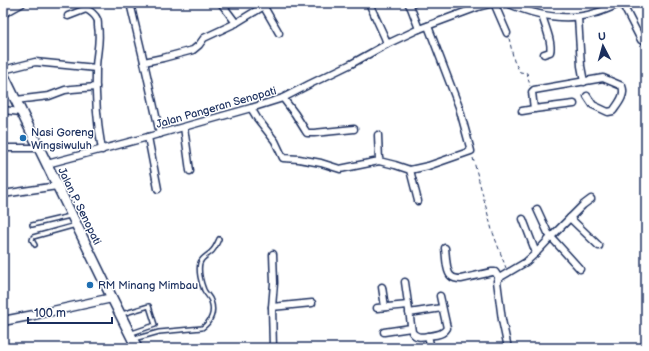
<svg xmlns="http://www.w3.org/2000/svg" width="649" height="351" font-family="'Balsamiq Sans',sans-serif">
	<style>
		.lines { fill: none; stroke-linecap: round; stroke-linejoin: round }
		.lane-casing { stroke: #1b2f5e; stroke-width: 6 }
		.street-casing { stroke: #1b2f5e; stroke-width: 9 }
		.secondary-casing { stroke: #1b2f5e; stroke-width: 11 }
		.primary-casing { stroke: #1b2f5e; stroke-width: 12 }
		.path { stroke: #1b2f5e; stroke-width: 1; stroke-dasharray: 4 3; stroke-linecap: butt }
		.lane { stroke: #fff; stroke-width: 3 }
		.street { stroke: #fff; stroke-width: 6 }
		.secondary { stroke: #fff; stroke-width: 8 }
		.primary { stroke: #fff; stroke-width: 9 }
		.poi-dot { fill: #1f6fb2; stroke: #fff; stroke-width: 1.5 }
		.labels { text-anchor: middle; stroke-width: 3; stroke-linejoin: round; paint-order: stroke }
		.street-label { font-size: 11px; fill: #1b2f5e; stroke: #fff }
		.poi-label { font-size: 11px; fill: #1b2f5e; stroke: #fff; text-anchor: start }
	</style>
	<rect width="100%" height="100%" fill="#fff"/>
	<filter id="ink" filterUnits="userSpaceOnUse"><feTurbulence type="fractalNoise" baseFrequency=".025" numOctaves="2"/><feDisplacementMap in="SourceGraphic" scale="8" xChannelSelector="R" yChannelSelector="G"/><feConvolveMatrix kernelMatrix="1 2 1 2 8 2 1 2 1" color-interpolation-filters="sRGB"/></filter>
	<g filter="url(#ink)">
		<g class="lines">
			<defs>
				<g id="lane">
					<path d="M32 225 70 216"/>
					<path d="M35 245 32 240 33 237 76 225"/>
					<path d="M122 314 149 306 155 325 132 333"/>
					<path d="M134 339 159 332 202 328C211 322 215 312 211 301 210 297 206 294 204 290 201 283 198 271 200 263 202 257 207 256 211 252 215 249 217 243 219 239"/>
				</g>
				<g id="street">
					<path d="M130 3 144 62 160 134"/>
					<path d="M221 3 236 23"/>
					<path d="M369 3 385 38 387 44"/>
					<path d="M408 3 411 8 419 29"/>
					<path d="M494 3 507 33"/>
					<path d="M507 3C534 15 566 22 595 13 604 11 613 6 622 3"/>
					<path d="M622 3 641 40"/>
					<path d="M264 7 279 33"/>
					<path d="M542 15C544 24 553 43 550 52L544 54"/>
					<path d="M68 16 86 9C90 11 95 15 97 19 98 20 98 25 98 26 101 41 96 54 96 69 95 96 97 123 102 150"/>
					<path d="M578 17 581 66 584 82"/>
					<path d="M144 62 163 58 193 50 199 45 204 38 236 23 269 3"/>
					<path d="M3 70 35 62 96 68"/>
					<path d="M283 98 295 114 305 130 307 133H314L354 129"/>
					<path d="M16 100 49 96 65 90 72 89 96 87"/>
					<path d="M251 108 257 118 275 141 283 158 299 159 321 163 340 169 379 161 378 135"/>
					<path d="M534 109 574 104"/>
					<path d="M3 110 21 112"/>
					<path d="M522 111 534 109 532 92 534 90 603 78 622 86C626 95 618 104 613 111L608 112 593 105 587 96"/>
					<path d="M184 127 190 171"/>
					<path d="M148 137 158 189"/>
					<path d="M3 148H39"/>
					<path d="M379 161 395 165 410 170 418 201"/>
					<path d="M47 164 148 137 251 108 283 98 310 84 351 64 387 44 419 29 478 7 494 3"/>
					<path d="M410 170 428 166 471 151 459 107 428 26"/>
					<path d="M3 194 57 186"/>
					<path d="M570 218 599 246"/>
					<path d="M523 219 536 253"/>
					<path d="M445 248C446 255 446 272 451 276 454 279 458 279 461 279L492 272H495L499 278"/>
					<path d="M580 269 551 237 583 205 591 199"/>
					<path d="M405 282 412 332C416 338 421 337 428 336L431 348"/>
					<path d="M382 287 385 307"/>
					<path d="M272 307 312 303"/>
					<path d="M377 308 408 305"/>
					<path d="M409 313 442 308"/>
					<path d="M384 332 411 328"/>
					<path d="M428 336C435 335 443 335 447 328L440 296"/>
					<path d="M273 348 272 307 274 283 273 254"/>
					<path d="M508 348 502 320 497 281 499 278 526 262 536 253 551 237 548 233 537 209"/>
				</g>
				<g id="secondary">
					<path d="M3 13 21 3"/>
					<path d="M3 321 34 315 112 298"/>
				</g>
				<path id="primary" d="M3 74 112 298 137 348"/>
			</defs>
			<use href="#lane" class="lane-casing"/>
			<use href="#street" class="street-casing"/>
			<use href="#secondary" class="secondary-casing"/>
			<use href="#primary" class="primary-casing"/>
			<g class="path">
				<path d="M509 38 514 61 520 72 527 73 530 86"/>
				<path d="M473 158 492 230 506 268"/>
			</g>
			<use href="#lane" class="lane"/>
			<use href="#street" class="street"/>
			<use href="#secondary" class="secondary"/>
			<use href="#primary" class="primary"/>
		</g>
	</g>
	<g class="poi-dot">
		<circle cx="23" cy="138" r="4"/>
		<circle cx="90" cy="285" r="4"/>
	</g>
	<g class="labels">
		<g class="street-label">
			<text transform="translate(216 107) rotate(-16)" y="4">Jalan Pangeran Senopati</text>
			<text transform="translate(80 206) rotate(64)" y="4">Jalan P. Senopati</text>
		</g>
		<g class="poi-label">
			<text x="31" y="136">Nasi Goreng<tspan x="31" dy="13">Wingsiwuluh</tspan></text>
			<text x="98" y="289">RM Minang Mimbau</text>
		</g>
	</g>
	<rect width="649" height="351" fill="none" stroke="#fff" stroke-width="16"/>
	<rect x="8" y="8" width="633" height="335" fill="none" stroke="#1b2f5e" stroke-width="1.5" filter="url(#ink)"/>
	<g transform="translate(603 46) rotate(354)" stroke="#ffffff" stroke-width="3" paint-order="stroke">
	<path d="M0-3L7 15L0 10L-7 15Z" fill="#1b2f5e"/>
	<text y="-6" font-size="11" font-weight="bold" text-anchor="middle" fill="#1b2f5e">U</text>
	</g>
	<path d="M28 317v6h84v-6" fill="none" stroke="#1b2f5e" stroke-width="2"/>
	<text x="34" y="317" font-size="12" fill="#1b2f5e" stroke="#ffffff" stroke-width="3" paint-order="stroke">100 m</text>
</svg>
